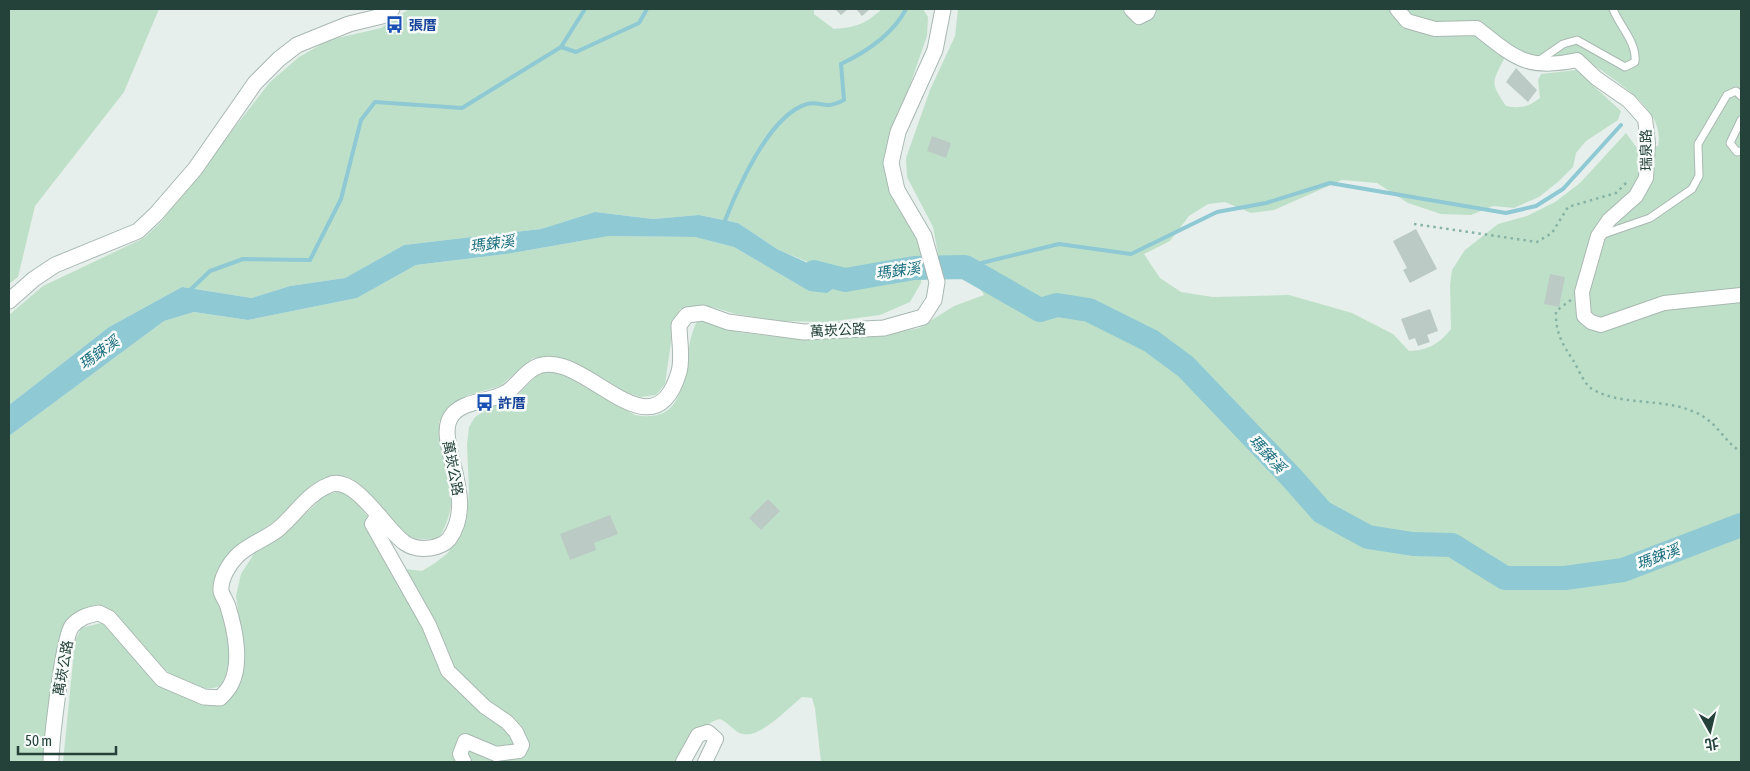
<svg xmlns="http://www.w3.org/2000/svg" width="1750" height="771" font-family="'Asap Condensed','Noto Sans TC',sans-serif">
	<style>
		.green { fill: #bfe0c8 }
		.water { fill: #8ec9d4 }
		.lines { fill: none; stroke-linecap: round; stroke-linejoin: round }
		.stream { stroke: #8ec9d4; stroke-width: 4 }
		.river { stroke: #8ec9d4; stroke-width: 24 }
		.building { fill: #bbcac4 }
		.service-casing { stroke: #a8b8b2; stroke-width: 9 }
		.minor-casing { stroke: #a8b8b2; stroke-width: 16 }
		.tertiary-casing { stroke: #a8b8b2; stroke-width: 17 }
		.path { stroke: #86b3a5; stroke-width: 2.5; stroke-dasharray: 2.5 4; stroke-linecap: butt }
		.service { stroke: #fff; stroke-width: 7 }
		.minor { stroke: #fff; stroke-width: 14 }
		.tertiary { stroke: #fff; stroke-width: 15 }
		.labels { text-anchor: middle; stroke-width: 5; stroke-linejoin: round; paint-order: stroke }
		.transit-label { font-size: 14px; font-weight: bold; fill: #164399; stroke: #f7fbf9; text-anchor: start }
		.street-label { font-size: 14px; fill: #24423a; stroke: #f7fbf9 }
		.water-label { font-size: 15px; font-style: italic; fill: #1c6f80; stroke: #f7fbf9 }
	</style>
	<rect width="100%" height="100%" fill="#e6efeb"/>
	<g class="green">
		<path d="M9 9H159L124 92 35 206 18 277 9 284Z"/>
		<path d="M409 9H814V14L834 29C857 27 865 24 882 9H923L928 17 927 36 894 131 886 163 908 223 922 251 921 283 910 302 880 315 828 322 777 321 736 314 712 307 680 309 674 321 665 384 656 395 640 397 615 388 570 360 550 356 533 358 500 386 469 395 451 405 439 422C448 464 463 498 439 538 430 539 421 540 413 538 386 531 367 471 336 476 309 481 293 509 272 523 264 529 255 533 247 540 237 549 222 559 216 573 209 593 225 612 229 631 232 648 230 672 220 686 180 701 143 646 120 620L76 614 68 619 63 626 45 737 43 762H9V436L164 321 194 312 248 320 357 298 416 265 506 254 609 236 695 237 734 247 809 291 824 269 777 249 738 223 699 215 653 219 595 212 541 229 404 245 345 278 290 286 252 298 182 287 109 327 9 405V315L43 286 144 238 161 222 270 82 299 57 329 40 381 28Z"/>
		<path d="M958 9H1389L1405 26 1416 31 1433 34 1476 32 1503 55 1504 59C1491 84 1491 83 1506 106 1520 109 1528 107 1540 98L1538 80 1541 74 1576 70 1621 111 1618 120 1586 141 1576 153 1573 167 1558 182 1539 197 1514 208 1493 206 1471 215 1441 214 1408 203 1377 183 1342 180 1274 210 1251 213 1225 202 1208 204 1189 216 1170 241 1144 254 1160 278 1181 292 1213 297 1289 295 1352 313 1393 334 1409 351C1429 350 1439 344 1451 329L1450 285 1452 270 1465 250 1498 224 1527 216 1555 202 1580 183 1626 133 1637 148 1658 146C1667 106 1607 77 1580 55L1555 59 1529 55 1512 47 1476 22 1446 24 1413 16 1406 9H1741V762H821L815 708 812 698 802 697C788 708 761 738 743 734 735 733 728 722 720 719 700 723 694 744 688 762H63L75 641 81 628 101 623 114 633 156 683 196 701 213 706 228 701 243 674V651L236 596 241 574 255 552 281 537 325 495 341 491 350 495 383 535 391 559 398 568 422 571 435 563 448 553 467 519 469 490 467 445 469 427 475 417 498 402 518 395 536 376 545 372H558L635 415C698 427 678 351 698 320L738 332 779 337 829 339 880 336 919 328 954 306 984 295C969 267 959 286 942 275L933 227 907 177 906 158 930 90 955 36Z"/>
	</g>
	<path class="water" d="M595 212 653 219 699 215 738 223 777 249 845 280 827 293 809 291 734 247 695 237 609 236 506 254 416 265 357 298 248 320 194 312 164 321 9 436V405L109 327 182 287 252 298 290 286 345 278 404 245 541 229Z"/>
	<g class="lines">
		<g class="stream">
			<path d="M561 47 585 9"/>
			<path d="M724 223C737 190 769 115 807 104 821 100 823 111 844 100L841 64C866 52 893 34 906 9"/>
			<path d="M965 267 1059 244 1131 254 1217 212 1266 203 1330 183 1506 213 1536 206 1563 189 1621 125"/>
			<path d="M188 292 210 271 243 259 310 260 341 199 361 120 375 102 462 108 561 47 576 52 639 23 647 9"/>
		</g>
		<path class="river" d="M814 272 845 280 914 268 965 267 1040 310 1057 305 1089 310 1151 341 1186 367 1292 478 1322 512 1368 537 1413 544 1452 545 1505 578H1565L1623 570 1741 525"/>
	</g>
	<g class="building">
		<path d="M835 9H848L841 15Z"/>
		<path d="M856 9H870L862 16Z"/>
		<path d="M1516 68 1537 90 1528 102 1506 82Z"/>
		<path d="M932 136 951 143 946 158 927 151Z"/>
		<path d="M1416 229 1437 269 1410 283 1403 270 1407 268 1393 241Z"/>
		<path d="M1550 274 1565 277 1559 307 1544 304Z"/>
		<path d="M1430 309 1438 331 1427 335 1430 342 1418 346 1415 338 1409 340 1401 319Z"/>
		<path d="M768 499 780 511 761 530 749 518Z"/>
		<path d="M610 515 618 534 594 543 596 550 570 560 560 534Z"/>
	</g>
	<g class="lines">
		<defs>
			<g id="service">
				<path d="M1537 62 1563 44 1577 40 1625 67 1635 62C1637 42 1620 27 1613 9"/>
				<path d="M1741 120 1730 143 1737 152 1741 151"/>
				<path d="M1601 235 1650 218 1692 189 1699 176 1698 144 1727 95 1736 91 1741 96"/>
			</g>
			<g id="minor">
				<path d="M1131 9 1139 17 1147 13 1149 9"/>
				<path d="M1397 9 1407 21 1435 29 1477 28C1515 58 1527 71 1577 60L1596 78 1629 101 1645 119 1648 143 1646 178 1636 196 1609 220 1598 236 1582 292 1584 316 1591 322 1601 325 1664 303 1741 295"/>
				<path d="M378 515 372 524 429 625 448 671 485 707 507 722 516 732 522 745 519 751 496 754 465 741 460 754 464 762"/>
				<path d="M683 762 698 735 708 732 716 739 705 762"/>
			</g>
			<g id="tertiary">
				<path d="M9 301 34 279 55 265 138 231 156 214 195 169 255 83 279 59 297 45 349 24 382 16 392 9"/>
				<path d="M51 762C51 744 63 637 72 626 80 617 88 615 99 613L109 618 162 679 204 697 220 698C224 694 229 689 231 684 242 663 235 629 228 607 227 602 222 596 221 591 220 579 229 564 237 556 249 544 264 540 277 530 295 516 305 495 329 485 355 473 386 531 405 543 412 548 422 549 430 548 437 547 444 545 449 539 480 497 431 438 453 414 465 400 490 402 505 393 515 388 522 376 531 370 577 336 651 466 679 372 683 357 679 341 679 325L687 315 703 313 728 322 804 332 884 328 923 317 934 300 937 282 924 236 897 190 891 163 898 132 935 50 943 9"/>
			</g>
		</defs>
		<use href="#service" class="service-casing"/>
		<use href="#minor" class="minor-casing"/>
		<use href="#tertiary" class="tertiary-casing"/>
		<g class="path">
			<path d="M1414 224 1537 242 1552 233 1568 207 1616 193 1627 182"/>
			<path d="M1571 300 1556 311C1555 331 1562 344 1573 360 1578 368 1584 384 1592 389 1621 406 1661 398 1692 411 1717 420 1723 441 1741 452"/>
		</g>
		<use href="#service" class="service"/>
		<use href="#minor" class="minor"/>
		<use href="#tertiary" class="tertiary"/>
	</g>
	<defs>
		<symbol id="bus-bare" viewBox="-9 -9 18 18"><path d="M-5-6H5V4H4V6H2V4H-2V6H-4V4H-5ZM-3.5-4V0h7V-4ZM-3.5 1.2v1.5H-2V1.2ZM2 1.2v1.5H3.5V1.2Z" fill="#1a4fb4" stroke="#f7fbf9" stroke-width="2.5" paint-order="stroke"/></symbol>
	</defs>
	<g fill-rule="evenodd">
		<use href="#bus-bare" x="382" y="12" width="25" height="25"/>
		<use href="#bus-bare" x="472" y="390" width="25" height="25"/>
	</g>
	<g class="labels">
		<g class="transit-label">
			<text x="409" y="30">張厝</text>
			<text x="498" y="408">許厝</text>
		</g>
		<g class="street-label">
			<text transform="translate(1646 150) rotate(-91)" y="5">瑞泉路</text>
			<text transform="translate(838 330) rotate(-3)" y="5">萬崁公路</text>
			<text transform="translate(453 468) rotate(79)" y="5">萬崁公路</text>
			<text transform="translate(63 668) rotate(-80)" y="5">萬崁公路</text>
		</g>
		<g class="water-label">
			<text transform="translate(492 244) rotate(-8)" y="5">瑪鋉溪</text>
			<text transform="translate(898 271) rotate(-8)" y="5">瑪鋉溪</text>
			<text transform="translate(99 353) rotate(-36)" y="5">瑪鋉溪</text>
			<text transform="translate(1267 454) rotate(47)" y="5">瑪鋉溪</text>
			<text transform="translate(1658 557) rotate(-21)" y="5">瑪鋉溪</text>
		</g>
	</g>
	<rect width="1750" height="771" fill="none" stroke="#24423a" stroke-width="20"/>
	<g transform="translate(1710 731) rotate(172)" stroke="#f7fbf9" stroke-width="4" paint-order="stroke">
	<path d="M0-4L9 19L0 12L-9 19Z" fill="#24423a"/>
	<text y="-8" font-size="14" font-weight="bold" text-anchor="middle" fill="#24423a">北</text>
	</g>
	<path d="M18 746v8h98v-8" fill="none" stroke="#24423a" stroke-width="2.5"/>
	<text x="25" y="746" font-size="15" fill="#24423a" stroke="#f7fbf9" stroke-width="4" paint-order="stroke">50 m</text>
</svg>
